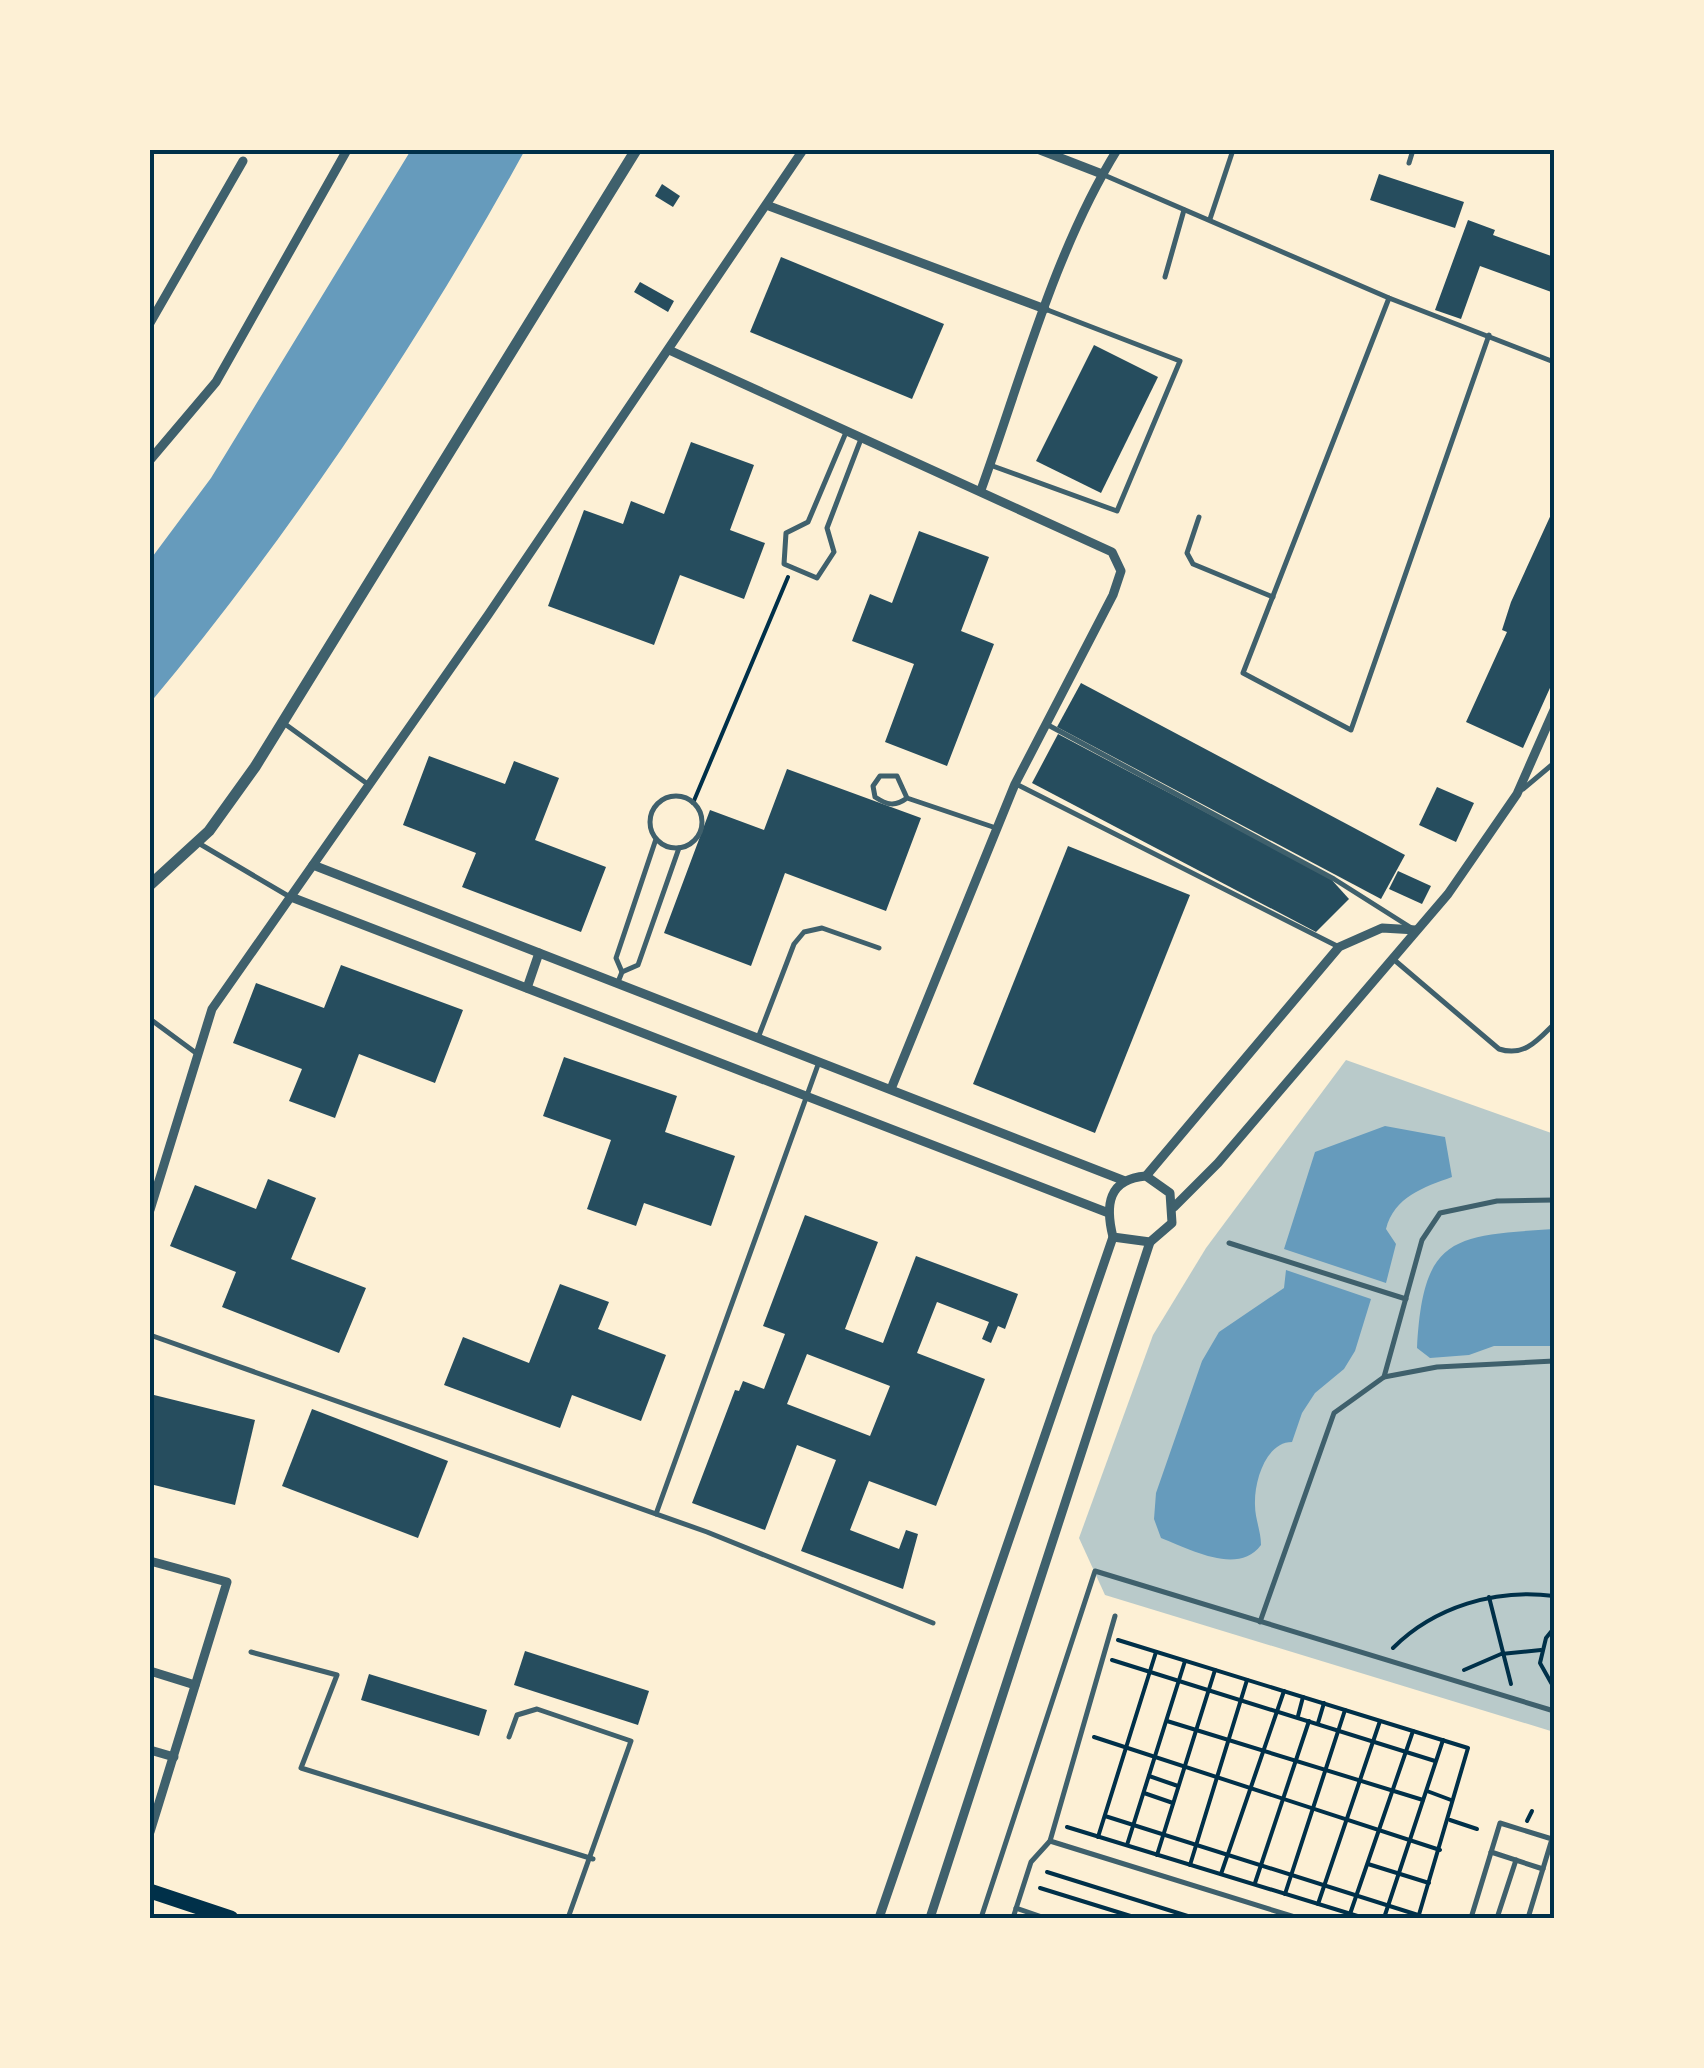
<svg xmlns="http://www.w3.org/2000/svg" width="1704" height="2068" font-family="'Playfair Display',serif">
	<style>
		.green { fill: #b9caca }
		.water { fill: #669bbc }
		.building { fill: #264d5e; fill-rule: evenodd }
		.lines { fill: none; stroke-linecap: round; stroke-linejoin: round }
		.path { stroke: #003049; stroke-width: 4 }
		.service { stroke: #3f606c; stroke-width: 5 }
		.minor { stroke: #3f606c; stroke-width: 9 }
		.tertiary { stroke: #3f606c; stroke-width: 11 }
		.trunk { stroke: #003049; stroke-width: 15 }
		.rail { stroke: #657d81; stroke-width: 6 }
		.neatline { fill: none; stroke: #003049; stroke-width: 4 }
	</style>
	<rect width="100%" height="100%" fill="#fdf0d5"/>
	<path class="green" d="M1346 1060 1554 1134V1732L1105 1595 1079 1538 1153 1335 1206 1248Z"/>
	<g class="water">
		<path d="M411 150H525C421 340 289 537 150 703V560L211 478Z"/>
		<path d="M1385 1126 1445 1137 1452 1177C1424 1187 1394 1197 1386 1229L1396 1244 1386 1283 1284 1249 1315 1152Z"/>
		<path d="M1554 1229V1346H1494L1469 1355 1430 1358 1417 1348C1423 1235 1453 1236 1554 1229Z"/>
		<path d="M1286 1270 1371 1299 1355 1351 1344 1369 1315 1393 1302 1413 1292 1442C1266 1442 1254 1481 1255 1505 1255 1519 1261 1531 1261 1545 1238 1576 1190 1549 1161 1538L1154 1519 1156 1493 1202 1361 1219 1332 1284 1288Z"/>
	</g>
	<g class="building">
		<path d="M1379 174 1464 202 1455 228 1370 200Z"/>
		<path d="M662 184 680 196 673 207 655 196Z"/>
		<path d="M1468 220 1495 230 1493 235 1554 257V293L1480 266 1461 319 1435 310Z"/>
		<path d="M781 257 944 324 912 399 750 332Z"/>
		<path d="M640 282 674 301 668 312 634 292Z"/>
		<path d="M1094 345 1158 377 1101 493 1036 461Z"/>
		<path d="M691 442 754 465 730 530 765 543 744 599 680 575 654 645 548 606 584 510 623 524 631 501 664 514Z"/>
		<path d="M1554 508V679L1523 748 1466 722 1507 632 1502 630 1511 602Z"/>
		<path d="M919 531 989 557 961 631 994 644 947 766 885 742 914 664 852 641 870 594 892 603Z"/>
		<path d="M1081 683 1405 855 1381 899 1057 727Z"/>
		<path d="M1058 734 1330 878 1349 899 1316 932 1032 783Z"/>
		<path d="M429 756 505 784 514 761 559 778 535 840 606 867 581 932 462 887 476 853 403 825Z"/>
		<path d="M787 769 921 818 886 911 785 873 751 966 664 933 710 810 764 830Z"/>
		<path d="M1437 787 1474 803 1456 842 1419 825Z"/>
		<path d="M1068 846 1190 895 1095 1133 973 1084Z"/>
		<path d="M1398 871 1431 886 1422 904 1389 889Z"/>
		<path d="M341 965 463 1010 435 1083 359 1054 335 1118 289 1101 302 1069 233 1043 256 983 324 1008Z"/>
		<path d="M564 1057 677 1096 665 1132 735 1156 711 1226 644 1203 636 1226 587 1209 611 1140 543 1116Z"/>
		<path d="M268 1179 316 1198 291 1259 366 1288 339 1353 222 1307 236 1272 170 1246 195 1185 256 1209Z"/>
		<path d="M805 1215 878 1242 845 1329 883 1343 916 1256 1018 1294 1005 1329 998 1326 991 1343 982 1339 989 1322 937 1302 917 1353 985 1379 936 1506 869 1481 850 1530 899 1549 906 1530 918 1534 903 1589 801 1551 836 1460 797 1445 765 1530 692 1503 735 1390 739 1391 743 1381 764 1389 785 1334 763 1326ZM807 1354 890 1386 870 1436 787 1404Z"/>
		<path d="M560 1284 609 1302 598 1329 666 1355 641 1421 572 1395 560 1428 444 1385 463 1337 529 1363Z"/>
		<path d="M150 1394 255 1420 235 1505 150 1484Z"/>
		<path d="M312 1409 448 1461 418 1538 282 1486Z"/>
		<path d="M525 1651 649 1691 638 1725 514 1685Z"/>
		<path d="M369 1674 487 1710 479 1736 361 1700Z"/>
	</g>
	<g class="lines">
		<g class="path">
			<path d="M693 803 788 577"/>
			<path d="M1489 1597 1511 1684"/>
			<path d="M1554 1628 1546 1638 1540 1663 1554 1688"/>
			<path d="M1118 1640 1468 1748 1418 1918"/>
			<path d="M1393 1648C1434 1607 1496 1588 1554 1596"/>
			<path d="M1112 1660 1435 1761"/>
			<path d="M1464 1670 1501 1654 1541 1650"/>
			<path d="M1298 1716 1303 1697"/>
			<path d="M1167 1721 1423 1800"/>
			<path d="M1318 1723 1324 1703"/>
			<path d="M1094 1737 1440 1850"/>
			<path d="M1149 1776 1178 1786"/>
			<path d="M1427 1791 1451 1800"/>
			<path d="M1144 1793 1173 1803"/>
			<path d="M1105 1816 1418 1915"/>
			<path d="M1450 1820 1477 1829"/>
			<path d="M1527 1821 1532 1811"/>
			<path d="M1067 1827 1364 1918"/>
			<path d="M1098 1837 1156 1652"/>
			<path d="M1127 1845 1185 1661"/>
			<path d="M1157 1855 1215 1670"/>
			<path d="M1368 1864 1429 1883"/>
			<path d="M1190 1865 1247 1680"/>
			<path d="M1047 1872 1194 1918"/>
			<path d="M1221 1874 1284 1691"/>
			<path d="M1255 1883 1309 1721"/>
			<path d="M1040 1888 1137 1918"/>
			<path d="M1285 1894 1345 1710"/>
			<path d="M1318 1904 1380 1721"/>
			<path d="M1350 1914 1413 1731"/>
			<path d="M1384 1918 1443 1740"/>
		</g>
		<g class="service">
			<path d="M1409 163 1413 150"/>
			<path d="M1104 175 1389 298 1554 362"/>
			<path d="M1210 219 1233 150"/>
			<path d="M1553 243 1554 238"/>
			<path d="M1165 277 1184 210"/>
			<path d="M1389 298 1243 673 1351 730 1489 335"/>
			<path d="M847 430 808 522 786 533 784 564 817 578 834 552 827 528 861 439"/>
			<path d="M990 465 1117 511 1180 361 1045 309"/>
			<path d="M1199 517 1187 553 1193 564 1273 597"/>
			<path d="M285 724 369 785"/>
			<path d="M1048 725 1334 879 1413 929"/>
			<path d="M1016 784 1339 947"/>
			<path d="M1523 789 1554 763"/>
			<circle cx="676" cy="822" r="26"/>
			<path d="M907 798C895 807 887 805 875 797L873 786 880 776H897L907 798 996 828"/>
			<path d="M200 844 290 897"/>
			<path d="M1392 958 1499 1049C1524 1057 1537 1041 1554 1024"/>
			<path d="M622 972 616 958 656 839"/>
			<path d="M618 982 622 972 638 965 679 848"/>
			<path d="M150 1019 196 1053"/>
			<path d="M758 1038 794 944 804 932 822 928 879 948"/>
			<path d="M1229 1243 1406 1299"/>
			<path d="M150 1335 707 1532 933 1623"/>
			<path d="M1384 1377 1437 1367 1554 1361"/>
			<path d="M656 1514 819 1062"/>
			<path d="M1260 1622 1334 1413 1384 1377 1422 1240 1440 1213 1497 1201 1554 1200"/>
			<path d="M251 1652 337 1675 301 1768 593 1859"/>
			<path d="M509 1737 517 1715 537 1709 631 1741 568 1918"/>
			<path d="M1050 1841 1298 1918"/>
			<path d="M1491 1852 1543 1869"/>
			<path d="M1016 1908 1045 1918"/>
			<path d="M981 1918 1095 1571 1554 1711"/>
			<path d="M1013 1918 1031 1862 1050 1841 1115 1616"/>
			<path d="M1471 1918 1500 1823 1552 1839 1528 1918"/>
			<path d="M1497 1918 1516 1860"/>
		</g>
		<g class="minor">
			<path d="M1040 150 1102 174"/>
			<path d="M769 206 1045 309"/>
			<path d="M150 323 243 161"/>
			<path d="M669 350 1112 552 1121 571 1113 595 1015 784 891 1089"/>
			<path d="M150 460 216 382 347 150"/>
			<path d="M981 490C1021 379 1055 250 1117 150"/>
			<path d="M313 865 1125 1181"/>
			<path d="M291 897 1106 1212"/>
			<path d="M527 988 539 953"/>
			<path d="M1146 1176 1339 947 1382 928 1416 930"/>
			<path d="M1146 1176 1170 1193 1172 1223 1150 1242 1113 1237C1105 1205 1108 1179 1146 1176Z"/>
			<path d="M1174 1207 1218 1163 1448 894 1517 794 1554 710"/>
			<path d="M150 1210 212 1009 488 615 803 150"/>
			<path d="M150 1561 227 1582 150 1832"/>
			<path d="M150 1671 195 1685"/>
			<path d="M150 1750 174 1757"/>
			<path d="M879 1918 1113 1237"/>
			<path d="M930 1918 1150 1242"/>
		</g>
		<path class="tertiary" d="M150 885 209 831 255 767 636 150"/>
		<path class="trunk" d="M150 1891 231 1918"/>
		<path class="rail" d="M150 1916 154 1918"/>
	</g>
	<rect width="1704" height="2068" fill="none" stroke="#fdf0d5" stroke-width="305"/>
	<rect x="152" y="152" width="1400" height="1764" class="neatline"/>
</svg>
